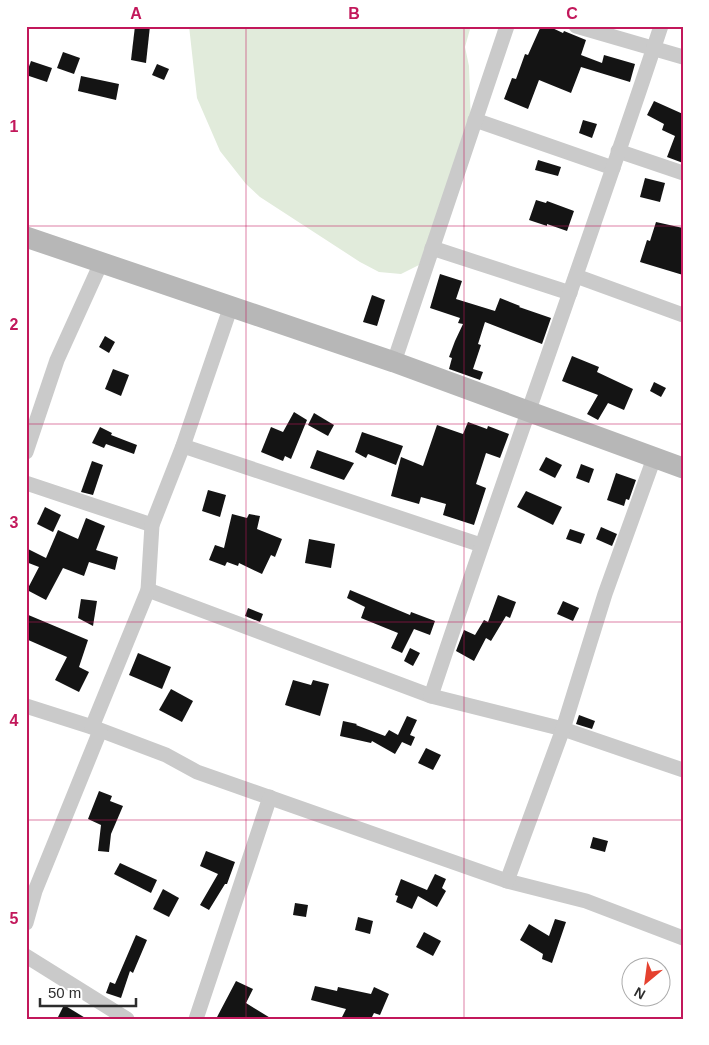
<svg xmlns="http://www.w3.org/2000/svg" width="709" height="1045" font-family="Arial,sans-serif">
	<style>
		.green { fill: #e1ebdb }
		.building { fill: #141414 }
		.lines { fill: none; stroke-linecap: round; stroke-linejoin: round }
		.street { stroke: #cacaca; stroke-width: 15 }
		.secondary { stroke: #b7b7b7; stroke-width: 21 }
		.grid { fill: none; stroke: #c2185b; stroke-width: 1; stroke-opacity: 0.55 }
		.neatline { fill: none; stroke: #c2185b; stroke-width: 2 }
		.grid-label { font-size: 16px; text-anchor: middle; font-weight: bold; fill: #c2185b }
	</style>
	<rect width="100%" height="100%" fill="#fff"/>
	<path class="green" d="M189 26H473L470 29 465 47 469 66 471 127 419 265 401 274 379 272 360 262 260 197 246 184 220 151 197 98Z"/>
	<g class="building">
		<path d="M135 26H150L146 63 131 60Z"/>
		<path d="M541 26H548L563 33 564 31 586 40 581 55 602 63 604 55 635 64 630 82 581 67 571 93 539 80 528 109 504 99 512 78 516 79 525 54 528 55Z"/>
		<path d="M63 52 80 58 74 74 57 68Z"/>
		<path d="M31 61 52 68 47 82 26 75Z"/>
		<path d="M157 64 169 69 164 80 152 75Z"/>
		<path d="M81 76 119 84 116 100 78 91Z"/>
		<path d="M654 101 683 114V163L667 157 675 136 662 130 664 124 647 115Z"/>
		<path d="M583 120 597 124 592 138 579 133Z"/>
		<path d="M538 160 561 167 558 176 535 170Z"/>
		<path d="M645 178 665 183 660 202 640 197Z"/>
		<path d="M536 200 546 203 547 201 574 211 567 231 547 224V226L529 220Z"/>
		<path d="M656 222 683 228V275L640 262 647 240 650 241Z"/>
		<path d="M440 274 462 281 456 299 495 311 500 298 520 306 519 307 551 318 542 344 485 322 478 344 481 345 473 369 483 372 480 380 449 369 452 358 449 357 455 341 463 324 458 323 460 318 430 308Z"/>
		<path d="M372 295 385 300 377 326 363 322Z"/>
		<path d="M105 336 115 342 109 353 99 347Z"/>
		<path d="M572 356 599 367 597 372 633 389 624 410 608 403 598 420 587 414 598 395 562 381Z"/>
		<path d="M113 369 129 375 121 396 105 389Z"/>
		<path d="M654 382 666 388 661 397 650 391Z"/>
		<path d="M294 412 307 420 291 459 285 456 283 461 261 452 271 427 283 432Z"/>
		<path d="M314 413 334 425 328 436 308 425Z"/>
		<path d="M468 422 487 429 488 426 509 434 500 458 486 453 476 484 486 488 474 525 443 515 446 504 421 497 419 504 391 496 401 457 423 466 437 425 463 434Z"/>
		<path d="M100 427 112 433 111 435 137 445 134 454 106 444 104 448 92 443Z"/>
		<path d="M362 432 403 446 396 465 368 454 366 458 355 452Z"/>
		<path d="M317 450 354 463 344 480 310 468Z"/>
		<path d="M546 457 562 465 555 478 539 470Z"/>
		<path d="M92 461 103 465 93 495 81 492Z"/>
		<path d="M581 464 594 469 589 483 576 478Z"/>
		<path d="M616 473 636 480 629 500 626 499 624 506 607 500Z"/>
		<path d="M208 490 226 495 220 517 202 511Z"/>
		<path d="M526 491 562 507 553 525 517 507Z"/>
		<path d="M45 507 61 515 53 532 37 524Z"/>
		<path d="M232 514 247 518 249 514 260 516 257 529 282 539 275 557 271 555 262 574 239 563 238 566 227 562 225 566 209 560 215 545 224 548Z"/>
		<path d="M86 518 105 526 96 550 118 557 115 570 89 562 84 576 63 568 46 600 27 590 39 567 26 562V548L46 558 58 530 78 539Z"/>
		<path d="M601 527 617 534 612 546 596 539Z"/>
		<path d="M570 529 585 534 581 544 566 539Z"/>
		<path d="M309 539 335 544 331 568 305 563Z"/>
		<path d="M350 590 410 615 411 612 435 621 430 635 414 629 402 653 391 648 398 633 361 618 365 607 347 598Z"/>
		<path d="M498 595 516 602 510 618 506 616 491 641 486 638 474 661 456 651 464 630 475 635 484 620 488 622Z"/>
		<path d="M81 599 97 601 93 626 78 618Z"/>
		<path d="M563 601 579 608 573 621 557 614Z"/>
		<path d="M248 608 263 614 260 622 245 616Z"/>
		<path d="M26 614 88 640 79 667 89 672 79 692 55 680 67 657 26 639Z"/>
		<path d="M410 648 420 653 413 666 404 661Z"/>
		<path d="M138 653 171 667 162 689 129 675Z"/>
		<path d="M293 680 311 685 313 680 329 684 320 716 285 705Z"/>
		<path d="M171 689 193 701 182 722 159 710Z"/>
		<path d="M579 715 595 721 592 729 576 724Z"/>
		<path d="M407 716 417 720 410 735 415 737 411 746 402 742 395 754 372 741 371 743 340 736 343 721 357 724 356 725 385 736 389 730 398 735Z"/>
		<path d="M426 748 441 755 433 770 418 763Z"/>
		<path d="M99 791 112 796 110 801 123 806 111 834 109 852 98 851 101 825 88 819Z"/>
		<path d="M593 837 608 841 605 852 590 848Z"/>
		<path d="M206 851 235 862 227 884H225L209 910 200 905 218 874 200 866Z"/>
		<path d="M120 863 157 880 151 893 114 874Z"/>
		<path d="M435 874 446 879 442 888 446 891 437 907 418 896 412 909 396 902 398 896 395 895 401 879 427 890Z"/>
		<path d="M163 889 179 898 169 917 153 909Z"/>
		<path d="M295 903 308 905 306 917 293 915Z"/>
		<path d="M358 917 373 921 370 934 355 930Z"/>
		<path d="M555 919 566 922 552 963 542 959 543 954 520 940 529 924 549 936Z"/>
		<path d="M424 932 441 941 433 956 416 947Z"/>
		<path d="M136 935 147 940 133 973 130 971 121 998 106 993 110 982 115 984Z"/>
		<path d="M236 981 253 989 246 1003 272 1019H216Z"/>
		<path d="M315 986 337 991 338 987 371 994 374 987 389 994 380 1015 374 1013 371 1019H341L346 1009 311 1000Z"/>
		<path d="M64 1005 87 1019H57Z"/>
	</g>
	<g class="lines">
		<g class="street">
			<path d="M576 26 683 57"/>
			<path d="M475 120 613 168"/>
			<path d="M618 151 683 173"/>
			<path d="M432 248 570 293"/>
			<path d="M576 276 683 315"/>
			<path d="M394 362 507 26"/>
			<path d="M183 446 481 545"/>
			<path d="M26 452 57 360 101 263"/>
			<path d="M26 483 152 525"/>
			<path d="M148 590 431 696 563 729 683 770"/>
			<path d="M431 696C505 472 587 250 661 26"/>
			<path d="M26 706 92 727 166 755 197 772 507 881 586 901 683 938"/>
			<path d="M92 727 148 590 152 525 183 446 231 306"/>
			<path d="M507 881 563 729 605 594 654 458"/>
			<path d="M26 923 35 891 100 731"/>
			<path d="M26 956 127 1019"/>
			<path d="M196 1019 270 797"/>
		</g>
		<path class="secondary" d="M26 237 394 362 683 468"/>
	</g>
	<path class="grid" d="M246 26V1019M464 26V1019M26 226H683M26 424H683M26 622H683M26 820H683"/>
	<rect width="709" height="1045" fill="none" stroke="#ffffff" stroke-width="55"/>
	<g transform="translate(646 982) rotate(209)"><circle r="24" fill="#ffffff" stroke="#ababab"/>
	<path d="M0-4L9 19L0 12L-9 19Z" fill="#e5412f"/>
	<text y="-8" font-size="14" font-weight="bold" text-anchor="middle" fill="#2d2d2d">N</text>
	</g>
	<path d="M40 998v8h96v-8" fill="none" stroke="#2d2d2d" stroke-width="2.5"/>
	<text x="48" y="998" font-size="15" fill="#2d2d2d" stroke="#ffffff" stroke-width="4" paint-order="stroke">50 m</text>
	<rect x="28" y="28" width="654" height="990" class="neatline"/>
	<g class="grid-label">
		<text x="136" y="19">A</text>
		<text x="354" y="19">B</text>
		<text x="572" y="19">C</text>
		<text x="14" y="132">1</text>
		<text x="14" y="330">2</text>
		<text x="14" y="528">3</text>
		<text x="14" y="726">4</text>
		<text x="14" y="924">5</text>
	</g>
</svg>
